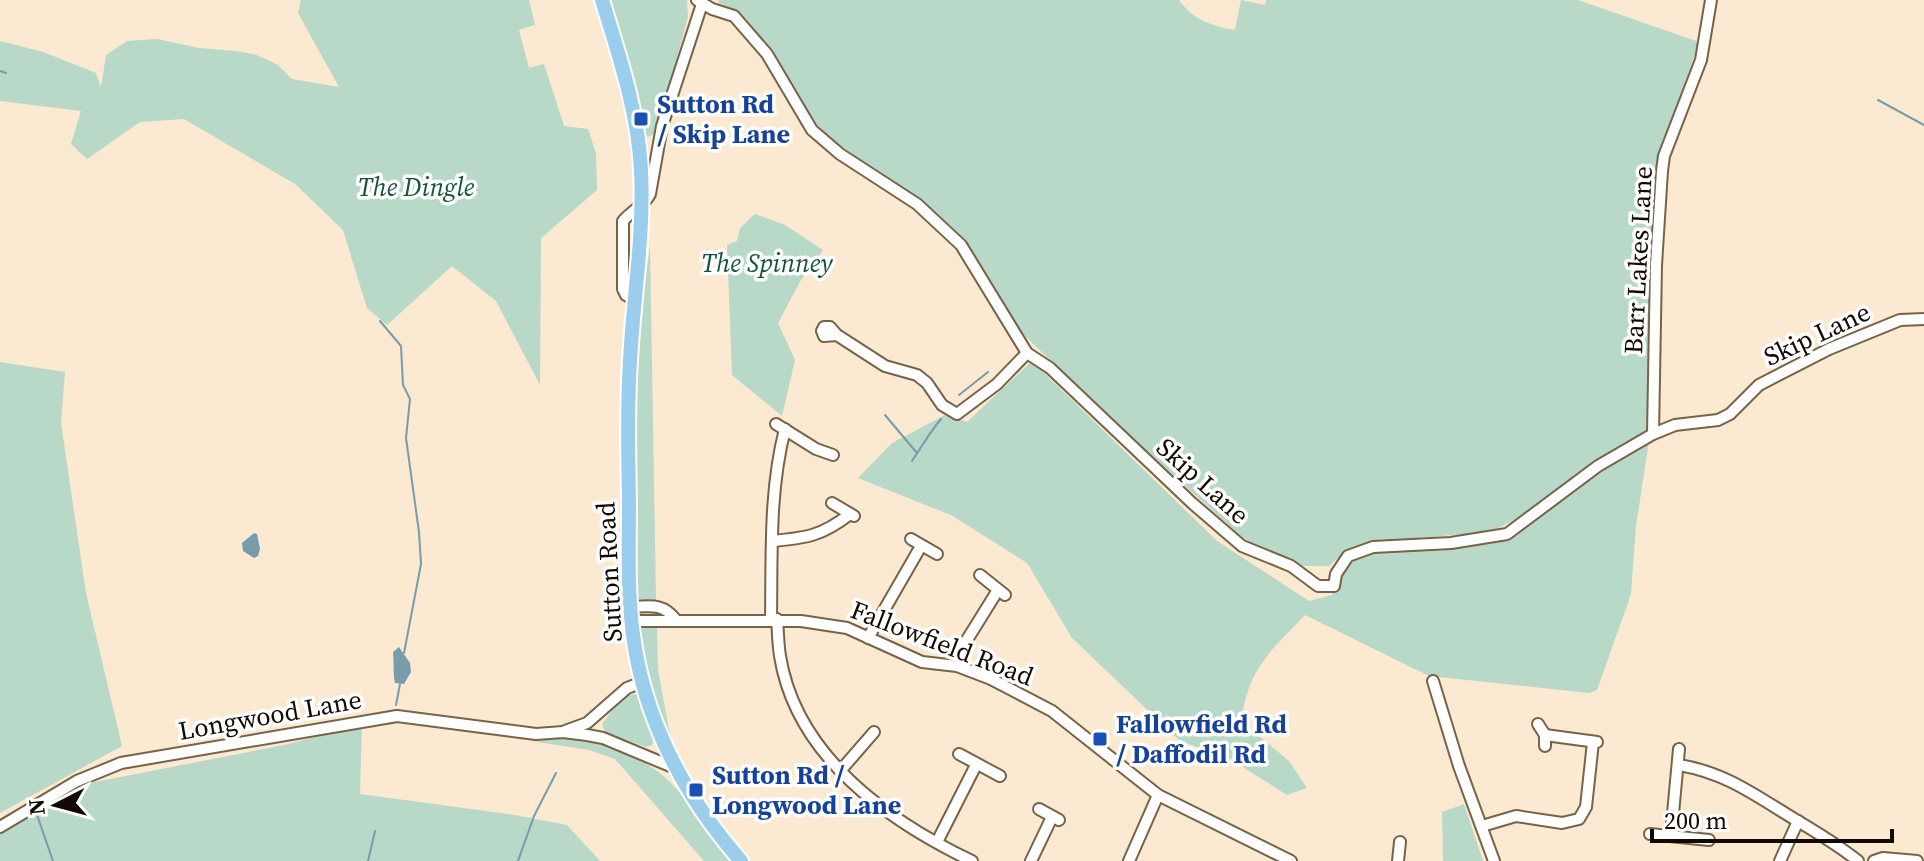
<svg xmlns="http://www.w3.org/2000/svg" width="1924" height="861" font-family="'Source Serif 4',serif">
	<style>
		.green { fill: #b8d8c8 }
		.water { fill: #799cab }
		.lines { fill: none; stroke-linecap: round; stroke-linejoin: round }
		.stream { stroke: #799cab; stroke-width: 2 }
		.minor-casing { stroke: #766348; stroke-width: 14 }
		.major-casing { stroke: #fff; stroke-width: 18 }
		.minor { stroke: #fff; stroke-width: 10 }
		.major { stroke: #9bceec; stroke-width: 14 }
		.transit-dot { fill: #1a4fb4; stroke: #fff; stroke-width: 3 }
		.labels { text-anchor: middle; stroke-width: 7; stroke-linejoin: round; paint-order: stroke }
		.transit-label { font-size: 26px; font-weight: bold; fill: #164399; stroke: #fff; text-anchor: start }
		.park-label { font-size: 26px; font-style: italic; fill: #15533c; stroke: #fff }
		.street-label { font-size: 26px; fill: #120a02; stroke: #fff }
	</style>
	<rect width="100%" height="100%" fill="#fbe9d1"/>
	<g class="green">
		<path d="M301 0H529L535 25 519 30 529 68 544 64 564 126 588 129 596 153 597 190 541 238 540 385 496 301 452 266 387 325 367 308 343 230 295 184 184 119 140 122 87 159 71 144 81 111 0 101V41L43 52 96 73 101 87 106 55 127 41 157 39 199 48 236 51 257 55 278 65 292 79 339 87 298 13Z"/>
		<path d="M608 0H687L688 17 656 133 648 137 643 133Z"/>
		<path d="M719 0H1179C1193 20 1212 26 1235 30L1241 0 1265 5 1266 0H1578L1699 42 1660 155 1650 428 1595 462 1515 520 1477 538 1451 535 1375 543 1346 551 1329 566H1302L1278 559 1241 536 1138 444 1026 337 1004 309 962 238 912 195 828 137 812 119 771 48 737 10 718 3Z"/>
		<path d="M755 214 785 225 823 250 801 280 778 323 795 360 782 416 732 375 727 245 737 241 740 228Z"/>
		<path d="M650 247 656 601H635V346Z"/>
		<path d="M1032 361 1217 541 1309 601 1332 595 1350 560 1373 550 1504 538 1600 469 1649 441 1636 526 1631 594 1597 690 1589 693 1429 676 1305 615C1270 652 1249 667 1241 721L1289 761 1307 788 1287 795 1238 764 1179 740 1072 638 1027 563 951 515 858 478 892 443 945 415 967 422Z"/>
		<path d="M0 362 65 372 61 423 86 593 122 746 0 813Z"/>
		<path d="M642 626H657L658 670 672 746 656 706 638 632Z"/>
		<path d="M635 694 638 695 654 739 652 745 646 747 606 733 602 724 623 696Z"/>
		<path d="M362 725 360 794 515 815 567 825 600 861H0V834L52 801 95 782 284 745Z"/>
		<path d="M570 736C609 742 653 760 679 792 697 814 711 840 731 861H704L615 759 589 750 531 741Z"/>
		<path d="M1464 804 1483 861H1443L1442 812Z"/>
	</g>
	<g class="water">
		<path d="M254 533 257 534 260 549 258 556 254 558 243 551 242 543Z"/>
		<path d="M399 647 410 663 411 672 404 684 395 683C393 676 394 660 393 652Z"/>
	</g>
	<g class="lines">
		<g class="stream">
			<path d="M0 71 6 73"/>
			<path d="M1878 100 1924 125"/>
			<path d="M380 321 401 346 403 385 410 399 406 438 419 532 421 564 404 653"/>
			<path d="M959 395 988 372"/>
			<path d="M885 415 917 453"/>
			<path d="M912 461C922 446 930 432 941 419"/>
			<path d="M396 705 400 684"/>
			<path d="M36 812 53 861"/>
			<path d="M368 861 375 831"/>
			<path d="M518 861 534 816 556 773"/>
		</g>
		<defs>
			<g id="minor">
				<path d="M697 0 712 9 734 16 767 54 812 130 840 154 917 204 961 245 1027 353 1050 368 1192 503 1242 546 1291 566 1318 586H1334L1336 574 1348 556 1373 547 1451 543 1507 534 1598 466 1653 434 1675 425 1718 420 1730 414 1759 385 1829 349 1900 320 1924 319"/>
				<path d="M636 301 626 295 623 289V221C631 211 645 205 650 194L662 126 702 4"/>
				<path d="M837 335 830 327H824L822 331 824 336 837 335 885 366 917 375 927 383 942 405 957 414 997 384 1027 353"/>
				<path d="M776 424 816 449 833 455"/>
				<path d="M1653 434 1656 265 1662 171 1664 156 1701 60 1711 0"/>
				<path d="M832 503 854 516"/>
				<path d="M911 539 937 554"/>
				<path d="M772 541C806 538 822 536 850 514"/>
				<path d="M980 575 1005 595"/>
				<path d="M631 607C651 606 663 603 676 620"/>
				<path d="M771 619C772 555 769 491 785 429"/>
				<path d="M777 619C778 631 778 644 780 656 796 756 888 821 972 861"/>
				<path d="M632 621H801L847 628 922 662 957 666 991 679 1052 711 1158 795 1291 861"/>
				<path d="M868 638 921 546"/>
				<path d="M957 666 965 643 998 590"/>
				<path d="M1433 681 1459 766 1494 861"/>
				<path d="M1538 724 1545 735V746"/>
				<path d="M565 731 587 723 627 688 643 682"/>
				<path d="M1545 735 1597 742"/>
				<path d="M959 754 1000 776"/>
				<path d="M1679 765C1727 773 1756 796 1796 820 1818 833 1838 845 1858 861"/>
				<path d="M841 770 874 732"/>
				<path d="M1039 809 1059 820"/>
				<path d="M1482 826 1516 816 1562 823 1579 819 1586 807 1593 742"/>
				<path d="M0 827 77 781 121 763 397 716 536 734 563 732 587 735 603 738 675 768"/>
				<path d="M1650 834 1709 840"/>
				<path d="M1671 835 1679 749"/>
				<path d="M937 842 976 765"/>
				<path d="M1031 861 1052 817"/>
				<path d="M1129 861 1158 795"/>
				<path d="M1398 861 1400 842"/>
				<path d="M1780 861 1798 821"/>
				<path d="M1874 861 1883 858 1917 861"/>
			</g>
			<path id="major" d="M602 0C619 56 638 111 641 170 644 230 635 286 631 345 627 397 628 450 629 502 629 546 627 592 633 635 644 720 685 797 741 861"/>
		</defs>
		<use href="#minor" class="minor-casing"/>
		<use href="#major" class="major-casing"/>
		<use href="#minor" class="minor"/>
		<use href="#major" class="major"/>
	</g>
	<g class="transit-dot">
		<rect x="633" y="111" width="16" height="16" rx="4"/>
		<rect x="1092" y="731" width="16" height="16" rx="4"/>
		<rect x="688" y="782" width="16" height="16" rx="4"/>
	</g>
	<g class="labels">
		<g class="transit-label">
			<text x="657" y="113">Sutton Rd<tspan x="657" dy="30">/ Skip Lane</tspan></text>
			<text x="1116" y="733">Fallowfield Rd<tspan x="1116" dy="30">/ Daffodil Rd</tspan></text>
			<text x="712" y="784">Sutton Rd /<tspan x="712" dy="30">Longwood Lane</tspan></text>
		</g>
		<g class="park-label">
			<text x="416" y="196">The Dingle</text>
			<text x="767" y="272">The Spinney</text>
		</g>
		<g class="street-label">
			<text transform="translate(1638 260) rotate(-87)" y="9">Barr Lakes Lane</text>
			<text transform="translate(1817 334) rotate(-25)" y="9">Skip Lane</text>
			<text transform="translate(1203 481) rotate(42)" y="9">Skip Lane</text>
			<text transform="translate(609 572) rotate(-93)" y="9">Sutton Road</text>
			<text transform="translate(942 643) rotate(21)" y="9">Fallowfield Road</text>
			<text transform="translate(270 715) rotate(-10)" y="9">Longwood Lane</text>
		</g>
	</g>
	<g transform="translate(56 805) rotate(264)" stroke="#ffffff" stroke-width="6" paint-order="stroke">
	<path d="M0-6L14 30L0 20L-14 30Z" fill="#120a02"/>
	<text y="-12" font-size="22" font-weight="bold" text-anchor="middle" fill="#120a02">N</text>
	</g>
	<path d="M1652 829v12h240v-12" fill="none" stroke="#120a02" stroke-width="4"/>
	<text x="1664" y="829" font-size="24" fill="#120a02" stroke="#ffffff" stroke-width="6" paint-order="stroke">200 m</text>
</svg>
